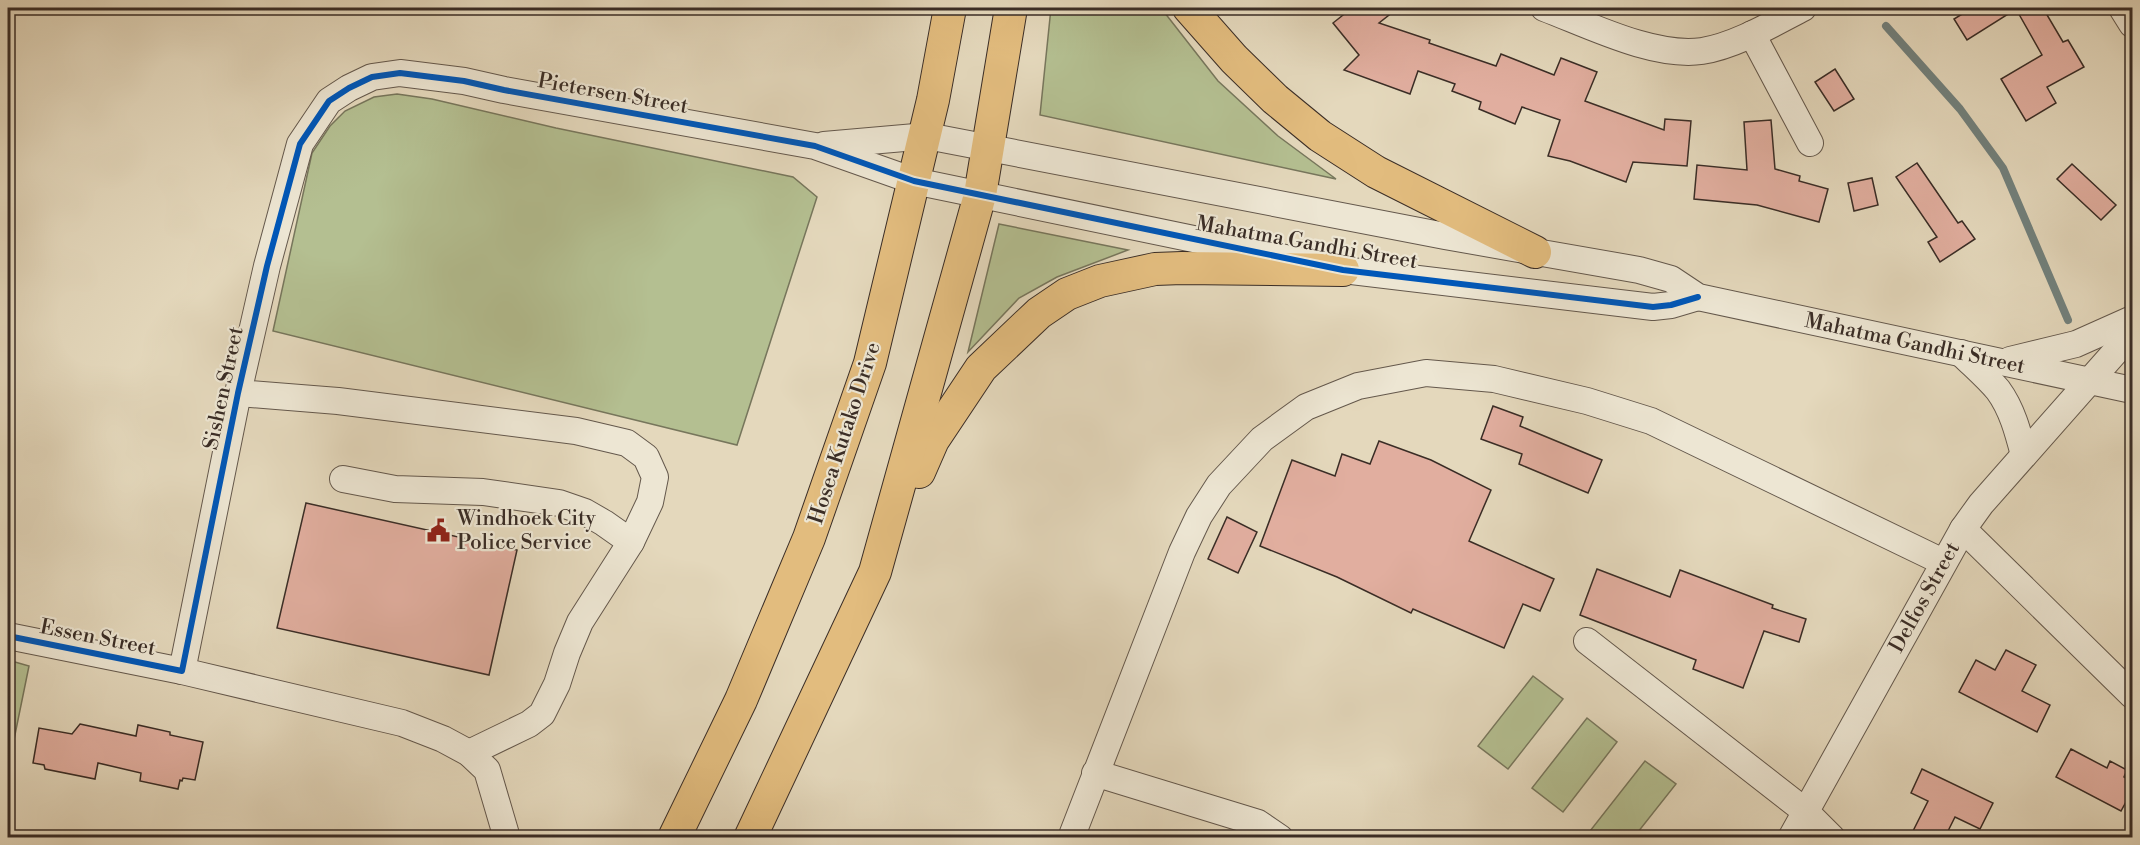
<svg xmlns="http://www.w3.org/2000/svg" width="2140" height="845" font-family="'Libre Bodoni',serif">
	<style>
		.green { fill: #b4bf91; stroke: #77765c; stroke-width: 1.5 }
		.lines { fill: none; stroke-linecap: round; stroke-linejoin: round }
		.stream { stroke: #72817d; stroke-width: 8 }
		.building { fill: #e1ae9f; stroke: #3a2d26; stroke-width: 1.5 }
		.minor-casing { stroke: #64584c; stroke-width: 28 }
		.major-casing { stroke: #3a2d26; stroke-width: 34 }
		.minor { stroke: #ede6d3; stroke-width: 26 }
		.major { stroke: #e2bc7e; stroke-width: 32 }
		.cycleway-casing { stroke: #ede6d3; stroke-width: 10 }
		.cycleway { stroke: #0057b8; stroke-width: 6 }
		.labels { text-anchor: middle; stroke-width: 4.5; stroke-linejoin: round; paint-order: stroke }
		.street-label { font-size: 21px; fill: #3a2d26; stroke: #ede6d3 }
		.poi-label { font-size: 21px; fill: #3a2d26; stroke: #ede6d3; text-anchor: start }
	</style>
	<rect width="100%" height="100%" fill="#e4d8bc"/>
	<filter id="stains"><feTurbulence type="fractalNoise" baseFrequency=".00333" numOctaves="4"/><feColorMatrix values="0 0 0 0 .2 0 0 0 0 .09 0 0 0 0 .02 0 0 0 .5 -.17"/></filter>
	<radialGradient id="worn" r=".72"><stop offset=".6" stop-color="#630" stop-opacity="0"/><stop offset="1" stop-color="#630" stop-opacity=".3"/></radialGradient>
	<g class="green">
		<path d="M1051 8H1161L1218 81 1278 136 1336 179 1040 115Z"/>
		<path d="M397 94 432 99 556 128 793 177 817 197 737 445 273 331 312 153 330 126 345 111 374 97Z"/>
		<path d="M999 224 1128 250 1057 277 1019 298 968 352Z"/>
		<path d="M8 660 29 666 8 769Z"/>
		<path d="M1533 676 1563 699 1508 769 1478 746Z"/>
		<path d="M1587 718 1617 742 1563 812 1532 788Z"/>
		<path d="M1645 761 1676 784 1634 837H1599L1590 831Z"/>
	</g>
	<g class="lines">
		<path class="stream" d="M1886 26 1960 109 2003 168 2068 320"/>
	</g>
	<g class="building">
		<path d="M1352 8H1398L1379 23 1430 40 1429 43 1496 66 1501 54 1554 75 1561 58 1597 72 1585 101 1664 130 1665 119 1691 121 1687 166 1633 162 1626 182 1570 161 1548 156 1560 120 1522 107 1515 124 1479 109 1481 102 1452 91 1455 84 1418 71 1410 94 1344 70 1359 55 1333 23Z"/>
		<path d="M1972 8H2043L2063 42 2068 40 2084 67 2047 87 2056 103 2026 121 2001 79 2042 55 2016 9 1967 40 1954 19Z"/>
		<path d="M1835 69 1854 99 1834 111 1815 82Z"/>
		<path d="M1771 120 1775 169 1800 176 1799 181 1828 189 1819 222 1757 205 1694 199 1697 165 1747 170 1744 122Z"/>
		<path d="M1917 163 1958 223 1962 221 1975 239 1940 262 1928 242 1937 237 1896 177Z"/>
		<path d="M2072 164 2116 205 2101 220 2057 179Z"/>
		<path d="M1872 178 1878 205 1854 211 1848 183Z"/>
		<path d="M1493 406 1523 417 1520 426 1602 460 1588 493 1519 464 1522 454 1481 439Z"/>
		<path d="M1379 441 1431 460 1491 490 1469 541 1554 579 1540 611 1523 604 1504 648 1413 609 1411 613 1337 577 1260 546 1292 460 1335 476 1342 454 1370 464Z"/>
		<path d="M306 503 517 550 489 675 277 628Z"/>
		<path d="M1227 517 1257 532 1238 573 1208 559Z"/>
		<path d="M1597 569 1670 597 1680 570 1773 605 1772 608 1806 619 1799 642 1764 631 1743 688 1693 669 1696 660 1580 615Z"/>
		<path d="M2006 650 2036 665 2022 691 2050 705 2037 732 1959 692 1976 660 1995 670Z"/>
		<path d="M80 724 136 736 138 725 170 732V735L203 742 195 780 183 778 182 781 180 780 178 789 140 781 141 773 98 763 95 779 45 769 44 765 33 763 39 728 72 734Z"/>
		<path d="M2071 749 2107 768 2110 761 2127 770 2124 777 2133 782V789L2121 811 2056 777Z"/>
		<path d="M1922 769 1993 803 1980 829 1955 817 1945 837H1910L1928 801 1911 793Z"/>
	</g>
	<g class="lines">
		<defs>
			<g id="minor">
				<path d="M1544 8C1589 25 1654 58 1702 51 1735 46 1774 23 1803 8"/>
				<path d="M2122 8 2132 24"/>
				<path d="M1752 34 1810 143"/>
				<path d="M824 145 927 136 1445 236 1639 270 1671 279 1698 297 2132 390"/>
				<path d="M1961 353C1973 365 1987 377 1998 390 2012 409 2018 432 2024 455"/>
				<path d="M2010 360 2076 344 2132 319"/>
				<path d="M238 393 338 401 576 431 627 443 646 457 655 477 650 502 631 542 580 622 567 653 557 684 542 714 529 724 469 753"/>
				<path d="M343 479 395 489 483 492 559 503 585 512 604 523 631 542"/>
				<path d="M1963 529 2132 695"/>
				<path d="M8 636 182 671 402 723 443 739 469 753 487 770 507 838"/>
				<path d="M1587 641 1805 811 1832 838"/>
				<path d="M182 671 238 393 267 266 300 144 329 101 349 88 372 77 400 73 464 81 504 90 815 146 914 181 1343 270 1653 307 1671 305 1698 297"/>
				<path d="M1095 773 1258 823 1280 838"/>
				<path d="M1071 838 1182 552 1199 516 1219 485 1262 439 1306 407 1358 386 1426 373 1494 379 1587 401 1651 421 1943 562"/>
				<path d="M1791 838 1963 529 1981 504 2132 333"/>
			</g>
			<g id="major">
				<path d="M1189 8 1234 59 1275 99 1320 136 1376 172 1535 252"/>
				<path d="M919 472 933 440 981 368 1039 313 1067 294 1100 281 1155 269 1182 268 1343 270"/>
				<path d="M674 838 741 700 809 538 870 363 933 100 950 8"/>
				<path d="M750 838 875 572 980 195 1011 8"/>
			</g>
		</defs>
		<use href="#minor" class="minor-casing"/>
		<use href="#major" class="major-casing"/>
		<use href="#minor" class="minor"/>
		<use href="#major" class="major"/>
		<defs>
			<path id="cycleway" d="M8 636 182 671 238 393 267 266 300 144 329 101 349 88 372 77 400 73 464 81 504 90 815 146 914 181 1343 270 1653 307 1671 305 1698 297"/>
		</defs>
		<use href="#cycleway" class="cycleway-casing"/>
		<use href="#cycleway" class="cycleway"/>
	</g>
	<defs>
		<symbol id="civic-bare" viewBox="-9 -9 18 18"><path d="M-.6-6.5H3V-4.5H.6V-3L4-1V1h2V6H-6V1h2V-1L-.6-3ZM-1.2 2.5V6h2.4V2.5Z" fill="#8f2418" stroke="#ede6d3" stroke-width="2.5" paint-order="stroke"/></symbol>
	</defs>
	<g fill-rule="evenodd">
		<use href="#civic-bare" x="422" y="514" width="33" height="33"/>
	</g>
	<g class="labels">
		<g class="street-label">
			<text transform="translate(613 93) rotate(10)" y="7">Pietersen Street</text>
			<text transform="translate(1307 242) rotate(10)" y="7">Mahatma Gandhi Street</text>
			<text transform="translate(1915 343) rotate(12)" y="7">Mahatma Gandhi Street</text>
			<text transform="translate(223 388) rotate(-78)" y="7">Sishen Street</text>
			<text transform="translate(844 433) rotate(-72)" y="7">Hosea Kutako Drive</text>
			<text transform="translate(1924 597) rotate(-61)" y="7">Delfos Street</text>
			<text transform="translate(98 637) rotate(11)" y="7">Essen Street</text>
		</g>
		<g class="poi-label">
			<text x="457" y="525">Windhoek City<tspan x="457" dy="24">Police Service</tspan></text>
		</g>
	</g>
	<rect width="2140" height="845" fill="none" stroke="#e4d8bc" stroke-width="30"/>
	<rect x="9" y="9" width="2122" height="827" fill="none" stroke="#3a2d26" stroke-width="3"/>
	<rect x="15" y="15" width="2110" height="815" fill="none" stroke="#3a2d26" stroke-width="1.5"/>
	<rect width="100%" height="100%" filter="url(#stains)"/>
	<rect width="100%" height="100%" fill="url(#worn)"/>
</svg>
